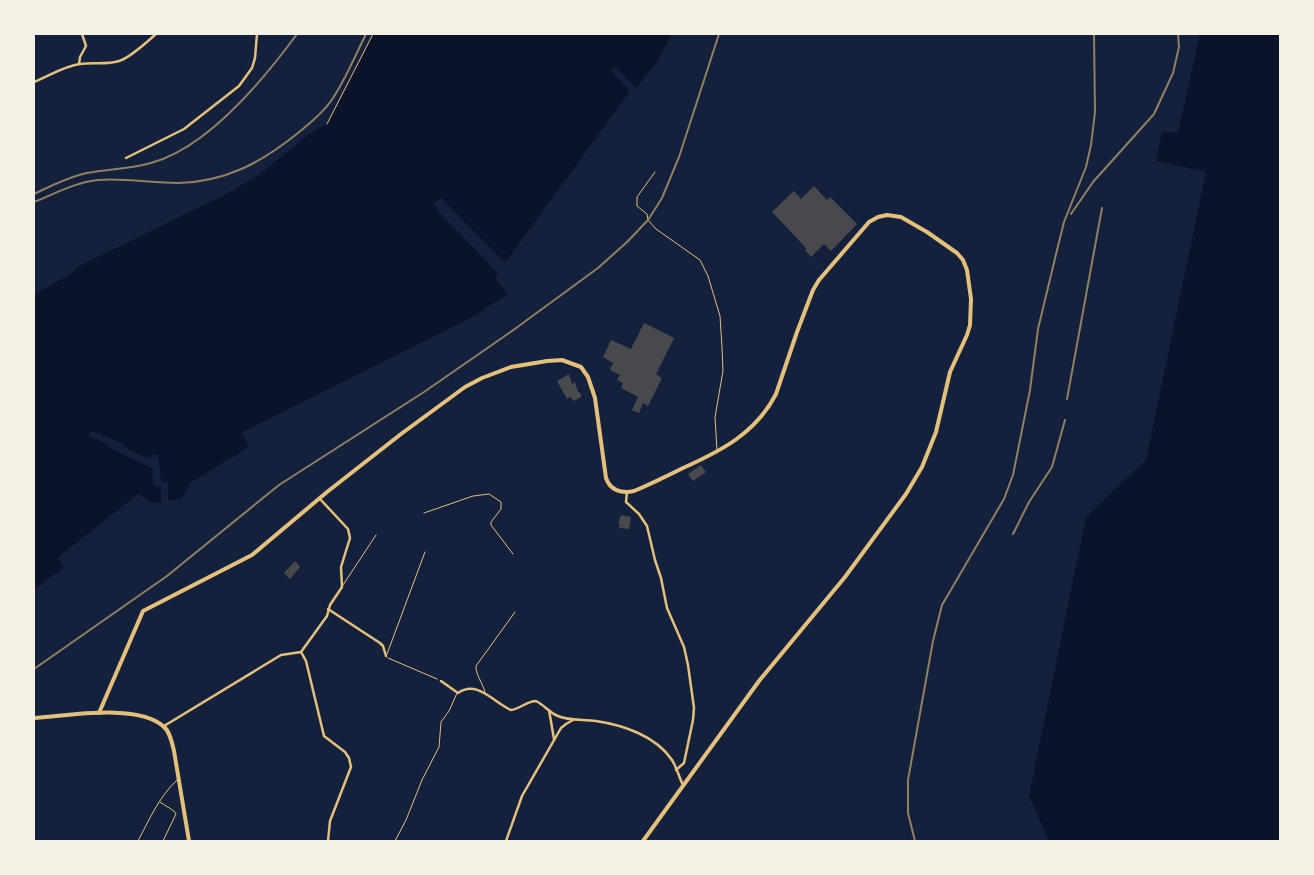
<svg xmlns="http://www.w3.org/2000/svg" width="1314" height="875" font-family="'Crimson Pro',serif">
	<style>
		.water { fill: #0b132b }
		.pier { fill: #14213d }
		.building { fill: #48494c }
		.lines { fill: none; stroke-linecap: round; stroke-linejoin: round }
		.path { stroke: #e5c07b; stroke-width: 1 }
		.service { stroke: #e5c07b; stroke-width: 1 }
		.minor { stroke: #e5c07b; stroke-width: 2.5 }
		.secondary { stroke: #e5c07b; stroke-width: 4 }
		.rail { stroke: #918062; stroke-width: 2 }
	</style>
	<rect width="100%" height="100%" fill="#14213d"/>
	<g class="water">
		<path d="M373 34H672L657 62 636 88 616 67 611 71 630 91 505 263 441 199 435 204 438 211 498 273 495 278 508 294 474 316 242 432 249 447 190 483 182 498 168 501V482H161L158 455H152L151 460 122 446 123 444 92 431 90 436 109 445V447L152 468 154 485 161 486V503C150 503 146 500 139 493L57 558 64 567 34 590V295L72 273 79 266 225 195 260 174 312 132 327 124Z"/>
		<path d="M1200 34H1280V841H1049L1029 796 1086 517 1146 460 1206 172 1156 161 1162 131 1178 133Z"/>
	</g>
	<g class="pier">
		<path d="M441 198 505 263 504 265 441 202 438 205 500 271 498 273 438 211 434 204Z"/>
		<path d="M92 431 123 444 122 446 151 460 152 455H158L161 482H168V501L166 502V485H163V502L161 503V486H154L152 468 108 447 109 444 89 436Z"/>
	</g>
	<g class="building">
		<path d="M814 186 827 200 830 197 857 224 831 251 824 244 811 257 805 250 807 249 772 212 794 191 801 199Z"/>
		<path d="M644 323 674 338 656 374 662 378 648 406 643 403 639 413 632 410 638 397 621 388 623 383 617 380 620 375 610 370 613 363 603 357 611 340 631 349Z"/>
		<path d="M569 374 572 384 575 382 578 392H579L581 394V397L574 401 570 397 567 399 557 381Z"/>
		<path d="M701 465 706 472 693 481 688 474Z"/>
		<path d="M621 515 631 517 629 529 619 528 620 524H618Z"/>
		<path d="M294 562H296L300 567 290 579 284 573Z"/>
	</g>
	<g class="lines">
		<g class="path">
			<path d="M327 124 373 34"/>
			<path d="M388 658 437 679"/>
		</g>
		<g class="service">
			<path d="M655 172 637 197V206L647 214 648 220 656 229 700 260 708 276 720 316 722 347 723 371 715 417 717 451"/>
			<path d="M424 513 473 496 489 494 501 502V509L491 522V525L513 554"/>
			<path d="M343 585 376 535"/>
			<path d="M387 654 425 552"/>
			<path d="M485 692C483 684 475 673 476 666L515 612"/>
			<path d="M160 802 174 811 176 814 163 841"/>
			<path d="M138 841C149 820 159 797 177 780"/>
			<path d="M395 841 406 820 422 780 439 747 441 722 449 711 457 693"/>
		</g>
		<g class="minor">
			<path d="M79 64 80 57 86 46 82 34"/>
			<path d="M34 82C49 76 64 66 80 64 93 62 106 65 119 61 130 58 147 42 156 34"/>
			<path d="M126 158 184 129 239 86 252 68 255 58 257 34"/>
			<path d="M627 492 626 502 639 514 647 526 655 560 661 578 667 608 684 647 688 665 694 708 693 720 684 763 676 770"/>
			<path d="M328 609 380 643 383 646 386 656"/>
			<path d="M301 652 306 661 324 736 345 752 349 758 351 767 330 821 328 841"/>
			<path d="M441 681 458 693C477 679 494 703 511 710 520 709 527 701 536 701 544 705 550 713 558 716 570 721 583 719 596 721 623 725 656 736 672 760 677 768 679 777 683 785"/>
			<path d="M549 710 554 739"/>
			<path d="M164 726 281 655 301 652 327 616 330 605 342 587 341 567 350 538 348 529 320 499"/>
			<path d="M506 841 522 796 561 728 566 724 573 720"/>
		</g>
		<g class="secondary">
			<path d="M99 713 143 611 252 555 327 492 401 434 465 387 482 378 511 367 547 361 562 360 581 367 588 377 595 398 606 478C610 490 621 494 634 491 651 484 667 476 683 468 721 451 756 433 776 394L797 332 813 290 819 280 869 222 878 217 887 215 901 217 927 232 957 253 963 260 967 270 971 299 970 325 967 335 950 372 936 432 922 467 906 494 845 577 759 681 643 841"/>
			<path d="M34 718C67 716 137 703 163 726 170 731 172 743 174 751L189 841"/>
		</g>
		<g class="rail">
			<path d="M34 194C51 186 68 177 87 173 108 169 130 169 151 163 207 148 264 79 297 34"/>
			<path d="M34 202C54 194 76 182 98 180 125 178 152 183 178 183 226 182 262 162 298 133 310 123 322 114 331 101 345 81 355 56 366 34"/>
			<path d="M1071 214 1093 182 1154 114 1173 73 1179 47 1178 34"/>
			<path d="M1067 399 1102 208"/>
			<path d="M1013 534 1029 502 1052 467 1065 420"/>
			<path d="M34 669 167 576 279 485 424 392 512 331 598 268 627 242 648 220 662 198 679 157 719 34"/>
			<path d="M915 841 908 813V780L933 641 942 605 1004 499 1013 475 1030 390 1038 329 1058 246 1064 222 1086 167 1091 145 1095 112 1094 34"/>
		</g>
	</g>
	<rect width="1314" height="875" fill="none" stroke="#f6f1e7" stroke-width="70"/>
</svg>
